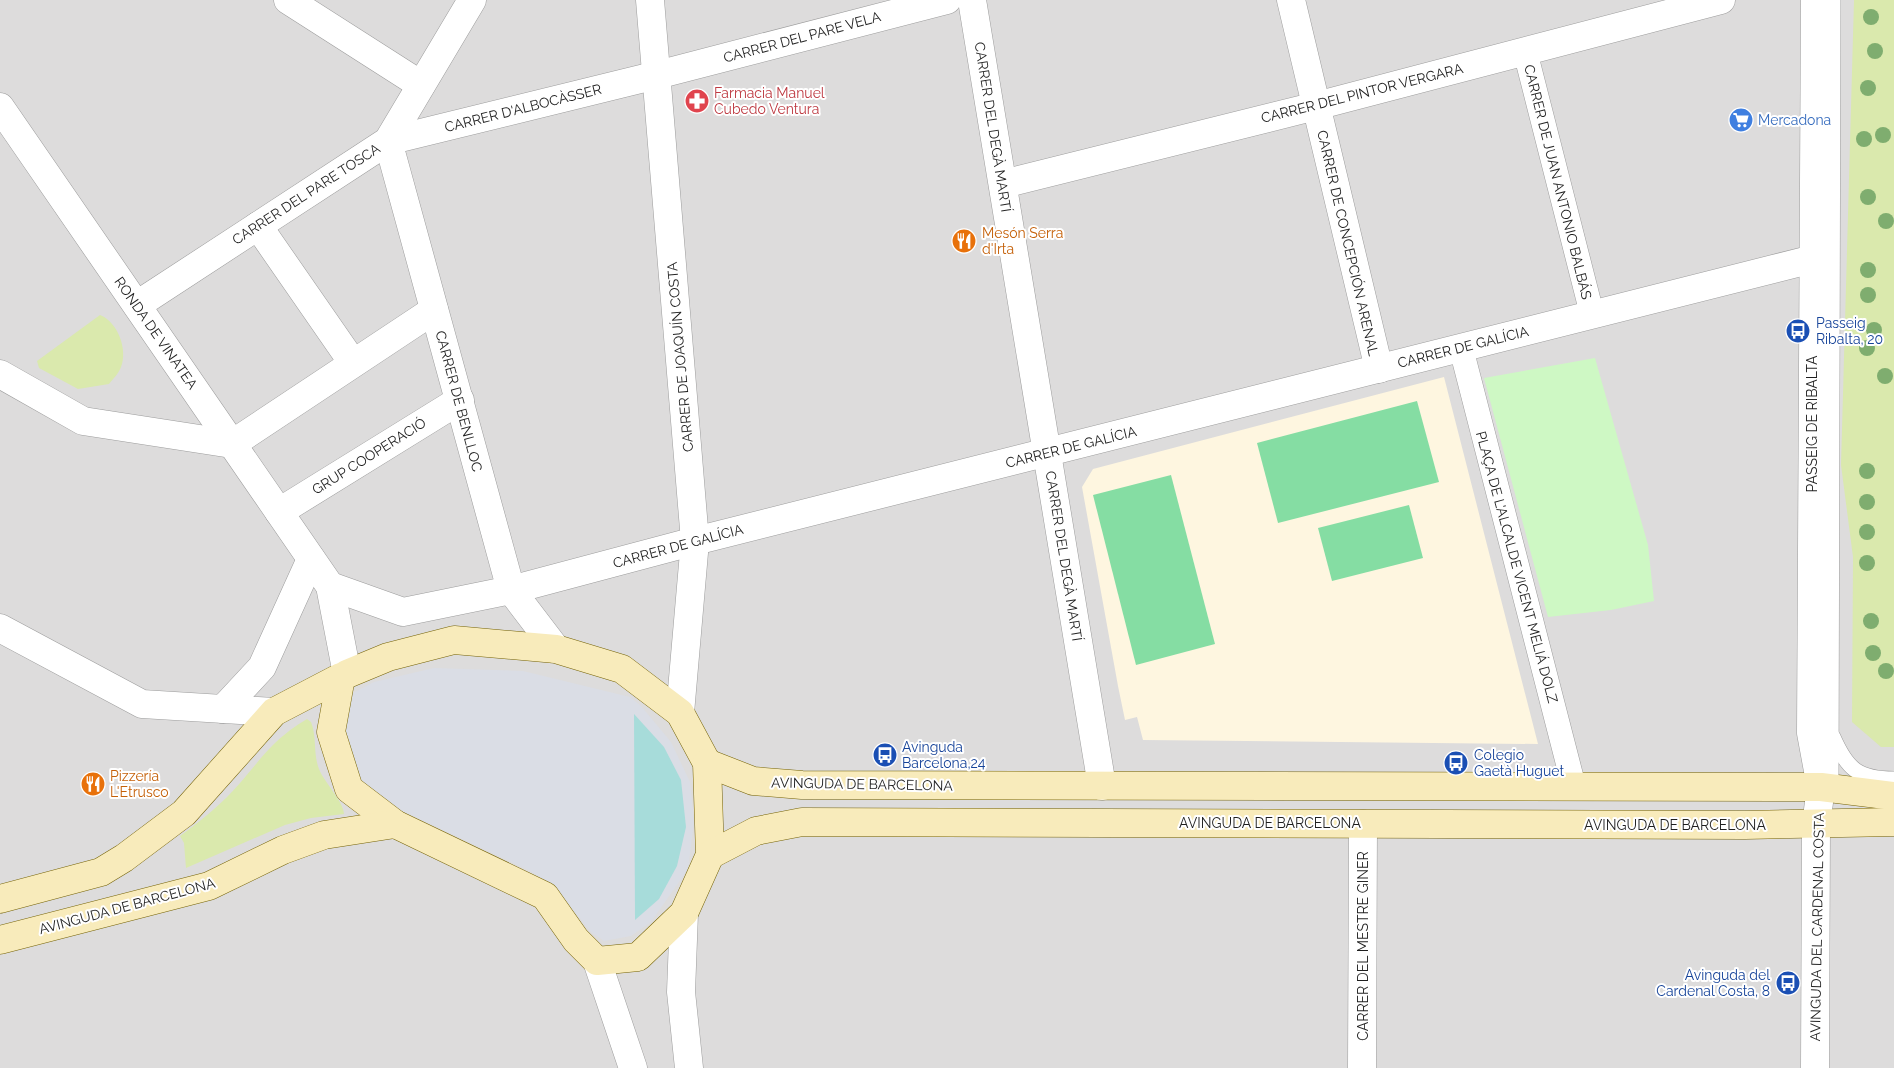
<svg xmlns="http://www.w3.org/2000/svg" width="1894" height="1068" font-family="Raleway,sans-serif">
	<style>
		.residential { fill: #dddcdc }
		.education { fill: #fef6e0 }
		.grass { fill: #dae9ad }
		.park { fill: #cef8c4 }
		.pitch { fill: #85dda3 }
		.plaza { fill: #dadde5 }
		.water { fill: #a7dcda }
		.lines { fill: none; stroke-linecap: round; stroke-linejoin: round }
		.service-casing { stroke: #9c9c9c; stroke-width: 16 }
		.pedestrian-casing { stroke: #9c9c9c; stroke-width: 25 }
		.minor-casing { stroke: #9c9c9c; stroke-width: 29 }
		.tertiary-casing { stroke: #9c9c9c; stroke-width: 29 }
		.secondary-casing { stroke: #756307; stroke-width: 29 }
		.service { stroke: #fff; stroke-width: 15 }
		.pedestrian { stroke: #fff; stroke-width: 24 }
		.minor { stroke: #fff; stroke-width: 28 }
		.tertiary { stroke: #fff; stroke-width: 28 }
		.secondary { stroke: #f8ebbb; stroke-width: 28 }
		.tree { fill: #7fad6f }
		.labels { text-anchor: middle; stroke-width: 4; stroke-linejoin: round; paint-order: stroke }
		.street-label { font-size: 14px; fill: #1f1f1f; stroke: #fff }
		.health-label { font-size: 14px; fill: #be3a42; stroke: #fff; text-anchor: start }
		.shop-label { font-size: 14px; fill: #366cbe; stroke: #fff; text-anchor: start }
		.food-label { font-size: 14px; fill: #c56008; stroke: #fff; text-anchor: start }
		.transit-label { font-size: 14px; fill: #164399; stroke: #fff; text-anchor: start }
	</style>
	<rect width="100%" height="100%" fill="#f0e9e5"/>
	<rect class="residential" x="0" y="0" width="1894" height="1068"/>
	<path class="education" d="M1444 377 1538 744 1143 740 1137 717 1125 720 1118 686 1082 487 1093 469Z"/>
	<g class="grass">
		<path d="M1854 0H1894V747H1881L1852 722 1853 557 1841 465Z"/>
		<path d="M100 315C118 322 128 350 121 367 119 373 113 379 109 384L78 389 39 368 37 361Z"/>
		<path d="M307 719 311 722C317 737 313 754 319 769 324 782 344 802 344 814L311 818 285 825 186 868 184 843 180 836C202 820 223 803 240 783 264 755 275 738 307 719Z"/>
	</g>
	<path class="park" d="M1595 358 1648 545 1654 601 1611 610 1548 617 1484 378Z"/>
	<g class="pitch">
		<path d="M1417 401 1439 482 1278 523 1257 443Z"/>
		<path d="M1171 475 1215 644 1136 665 1093 495Z"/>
		<path d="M1409 505 1423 558 1332 581 1318 528Z"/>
	</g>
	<path class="plaza" d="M434 668 523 671 630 697 641 706 671 742 690 782 694 822 688 869 651 922 631 936 604 941 591 932 552 884 528 870 366 794 351 767 343 728 351 694 374 682Z"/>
	<path class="water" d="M634 714 664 747 681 780 686 827 677 866 659 899 635 920Z"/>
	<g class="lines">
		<defs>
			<g id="service">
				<path d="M1833 737C1847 769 1858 779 1894 779"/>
				<path d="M1831 786 1833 0"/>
			</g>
			<g id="pedestrian">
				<path d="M1525 51 1592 314"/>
				<path d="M1461 348 1574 787"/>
			</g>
			<g id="minor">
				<path d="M288 0 421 85"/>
				<path d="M972 0 1102 786"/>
				<path d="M1291 0 1379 369"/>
				<path d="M0 107 330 586 347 674"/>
				<path d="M1003 184 1316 106 1721 0"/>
				<path d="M258 226 353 363"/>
				<path d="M137 305 388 141 472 0"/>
				<path d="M0 374 83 421 232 444 434 310"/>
				<path d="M279 512 460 400"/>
				<path d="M330 586 403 612 511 590 695 541 1813 259"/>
				<path d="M0 628 142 704 274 712"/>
				<path d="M556 649 511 590 388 141 657 75 947 0"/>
				<path d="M223 709 262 667 311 559"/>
				<path d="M597 961 633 1068"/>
				<path d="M1362 1068 1363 824"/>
			</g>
			<g id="tertiary">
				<path d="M650 0 695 541 680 713"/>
				<path d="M1815 0 1811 733 1821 787 1816 825 1815 1068"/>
				<path d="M684 913 681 992 689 1068"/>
			</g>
			<g id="secondary">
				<path d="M341 677 331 732 349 789 395 824 545 896 576 940 597 961 638 957 684 913 710 855 707 763 680 713 622 669 556 649 454 640 388 657 347 674"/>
				<path d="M707 763 753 781 802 785 1821 787 1894 796"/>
				<path d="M710 855 756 831 802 822 1745 825 1894 822"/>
				<path d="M0 899 101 872 124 858 184 813 274 712 341 677"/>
				<path d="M0 940 209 886 283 850 324 835 395 824"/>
			</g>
		</defs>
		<use href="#service" class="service-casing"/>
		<use href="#pedestrian" class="pedestrian-casing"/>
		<use href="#minor" class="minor-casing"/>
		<use href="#tertiary" class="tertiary-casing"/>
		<use href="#secondary" class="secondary-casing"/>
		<use href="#service" class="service"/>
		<use href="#pedestrian" class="pedestrian"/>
		<use href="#minor" class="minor"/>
		<use href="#tertiary" class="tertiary"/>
		<use href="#secondary" class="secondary"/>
	</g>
	<g class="tree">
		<circle cx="1871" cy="17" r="8"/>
		<circle cx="1875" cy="51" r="8"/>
		<circle cx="1868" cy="88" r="8"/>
		<circle cx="1883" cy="135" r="8"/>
		<circle cx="1864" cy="139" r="8"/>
		<circle cx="1868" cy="197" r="8"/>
		<circle cx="1886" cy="221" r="8"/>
		<circle cx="1868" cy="270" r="8"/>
		<circle cx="1868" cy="295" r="8"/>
		<circle cx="1874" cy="330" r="8"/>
		<circle cx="1867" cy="348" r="8"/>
		<circle cx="1885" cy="376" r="8"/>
		<circle cx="1867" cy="471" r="8"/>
		<circle cx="1867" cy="502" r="8"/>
		<circle cx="1867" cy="532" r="8"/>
		<circle cx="1867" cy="563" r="8"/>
		<circle cx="1871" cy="621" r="8"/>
		<circle cx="1873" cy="653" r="8"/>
		<circle cx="1886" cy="671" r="8"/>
	</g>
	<defs>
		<symbol id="pharmacy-disc" viewBox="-11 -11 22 22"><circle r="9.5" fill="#e0444e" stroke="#fff"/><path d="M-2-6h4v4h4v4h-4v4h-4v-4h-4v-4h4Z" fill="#fff"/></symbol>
		<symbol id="supermarket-disc" viewBox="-11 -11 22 22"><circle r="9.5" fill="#3f7fe0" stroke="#fff"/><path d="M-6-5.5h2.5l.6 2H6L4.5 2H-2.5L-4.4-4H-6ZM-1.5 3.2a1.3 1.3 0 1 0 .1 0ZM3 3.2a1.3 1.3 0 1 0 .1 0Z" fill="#fff"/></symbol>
		<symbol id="restaurant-disc" viewBox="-11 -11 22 22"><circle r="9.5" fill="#e8710a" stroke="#fff"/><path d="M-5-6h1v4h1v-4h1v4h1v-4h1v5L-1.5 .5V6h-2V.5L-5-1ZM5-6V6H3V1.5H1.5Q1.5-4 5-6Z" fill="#fff"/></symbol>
		<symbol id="bus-disc" viewBox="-11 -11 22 22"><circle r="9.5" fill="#1a4fb4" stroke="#fff"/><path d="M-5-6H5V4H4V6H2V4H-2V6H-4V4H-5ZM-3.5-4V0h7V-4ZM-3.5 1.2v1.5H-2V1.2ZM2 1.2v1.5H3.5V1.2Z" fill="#fff"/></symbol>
	</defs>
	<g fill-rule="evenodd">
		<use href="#pharmacy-disc" x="683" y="87" width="28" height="28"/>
		<use href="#supermarket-disc" x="1727" y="106" width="28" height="28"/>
		<use href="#restaurant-disc" x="950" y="227" width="28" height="28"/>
		<use href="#bus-disc" x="1784" y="317" width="28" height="28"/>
		<use href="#bus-disc" x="871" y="741" width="28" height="28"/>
		<use href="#bus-disc" x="1442" y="749" width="28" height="28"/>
		<use href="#restaurant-disc" x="79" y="770" width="28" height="28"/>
		<use href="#bus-disc" x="1774" y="969" width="28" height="28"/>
	</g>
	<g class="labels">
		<g class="street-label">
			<text transform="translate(802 37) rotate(-15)" y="5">CARRER DEL PARE VELA</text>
			<text transform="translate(1362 93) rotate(-14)" y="5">CARRER DEL PINTOR VERGARA</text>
			<text transform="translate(523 108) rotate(-14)" y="5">CARRER D'ALBOCÀSSER</text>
			<text transform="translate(993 127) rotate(81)" y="5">CARRER DEL DEGÀ MARTÍ</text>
			<text transform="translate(1558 182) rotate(76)" y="5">CARRER DE JUAN ANTONIO BALBÁS</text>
			<text transform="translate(306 194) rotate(-33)" y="5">CARRER DEL PARE TOSCA</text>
			<text transform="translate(1348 243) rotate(77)" y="5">CARRER DE CONCEPCIÓN ARENAL</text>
			<text transform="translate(156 333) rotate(55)" y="5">RONDA DE VINATEA</text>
			<text transform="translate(1463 347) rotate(-14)" y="5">CARRER DE GALÍCIA</text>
			<text transform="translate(680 357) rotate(-95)" y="5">CARRER DE JOAQUÍN COSTA</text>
			<text transform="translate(459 401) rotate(75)" y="5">CARRER DE BENLLOC</text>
			<text transform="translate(1812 424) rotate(-90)" y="5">PASSEIG DE RIBALTA</text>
			<text transform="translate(1071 447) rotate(-14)" y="5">CARRER DE GALÍCIA</text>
			<text transform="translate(369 456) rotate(-32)" y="5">GRUP COOPERACIÓ</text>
			<text transform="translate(678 546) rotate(-15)" y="5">CARRER DE GALÍCIA</text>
			<text transform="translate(1064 556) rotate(81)" y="5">CARRER DEL DEGÀ MARTÍ</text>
			<text transform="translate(1517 567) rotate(75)" y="5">PLAÇA DE L'ALCALDE VICENT MELIÁ DOLZ</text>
			<text transform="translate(862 784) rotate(1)" y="5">AVINGUDA DE BARCELONA</text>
			<text x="1270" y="828">AVINGUDA DE BARCELONA</text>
			<text x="1675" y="830">AVINGUDA DE BARCELONA</text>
			<text transform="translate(127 906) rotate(-15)" y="5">AVINGUDA DE BARCELONA</text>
			<text transform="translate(1817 927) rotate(-89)" y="5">AVINGUDA DEL CARDENAL COSTA</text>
			<text transform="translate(1363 946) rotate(-90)" y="5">CARRER DEL MESTRE GINER</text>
		</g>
		<g class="health-label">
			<text x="714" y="98">Farmacia Manuel<tspan x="714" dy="16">Cubedo Ventura</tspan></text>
		</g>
		<g class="shop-label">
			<text x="1758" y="125">Mercadona</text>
		</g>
		<g class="food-label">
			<text x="982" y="238">Mesón Serra<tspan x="982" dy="16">d'Irta</tspan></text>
			<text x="110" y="781">Pizzería<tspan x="110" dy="16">L'Etrusco</tspan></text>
		</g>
		<g class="transit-label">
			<text x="1816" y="328">Passeig<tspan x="1816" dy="16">Ribalta, 20</tspan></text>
			<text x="902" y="752">Avinguda<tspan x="902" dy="16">Barcelona,24</tspan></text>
			<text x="1474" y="760">Colegio<tspan x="1474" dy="16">Gaetà Huguet</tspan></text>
			<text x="1770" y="980" text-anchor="end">Avinguda del<tspan x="1770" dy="16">Cardenal Costa, 8</tspan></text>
		</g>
	</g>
</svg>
